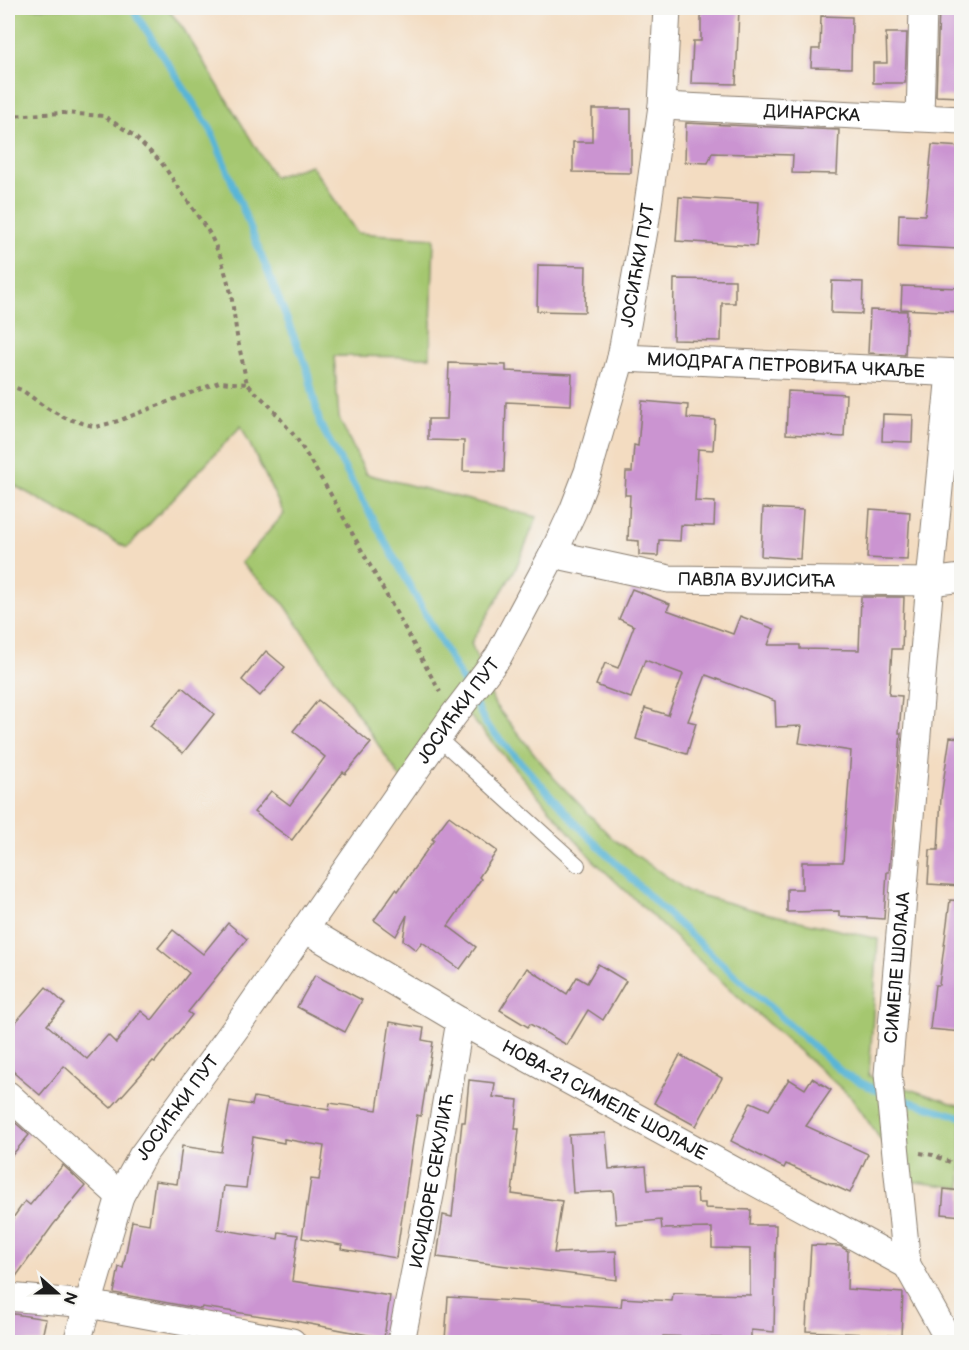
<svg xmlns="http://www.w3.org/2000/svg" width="969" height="1350" font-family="'Balsamiq Sans',sans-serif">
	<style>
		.green { fill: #a5c770; stroke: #607246; stroke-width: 1.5 }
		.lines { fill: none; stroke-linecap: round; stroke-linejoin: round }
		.stream { stroke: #59b5d7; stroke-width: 7 }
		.building { fill: #cb94d1 }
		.service-casing { stroke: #887c6e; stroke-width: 16 }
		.minor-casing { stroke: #887c6e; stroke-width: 29 }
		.path { stroke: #887c6e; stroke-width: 4; stroke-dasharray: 4.5 4.5; stroke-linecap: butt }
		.service { stroke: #fff; stroke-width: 14 }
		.minor { stroke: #fff; stroke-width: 27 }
		.labels { text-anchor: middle; stroke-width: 4.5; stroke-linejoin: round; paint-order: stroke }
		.street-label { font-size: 18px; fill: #1c1c1c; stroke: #f6f6f2 }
	</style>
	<rect width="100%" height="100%" fill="#f6f6f2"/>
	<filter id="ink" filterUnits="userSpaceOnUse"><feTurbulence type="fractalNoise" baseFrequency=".0167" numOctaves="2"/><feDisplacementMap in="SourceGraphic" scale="12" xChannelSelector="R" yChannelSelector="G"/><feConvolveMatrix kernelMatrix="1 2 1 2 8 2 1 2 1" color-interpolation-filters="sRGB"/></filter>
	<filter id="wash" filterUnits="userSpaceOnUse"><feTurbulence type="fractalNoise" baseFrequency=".008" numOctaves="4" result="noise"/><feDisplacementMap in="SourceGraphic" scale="24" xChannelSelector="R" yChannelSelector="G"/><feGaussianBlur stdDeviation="1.35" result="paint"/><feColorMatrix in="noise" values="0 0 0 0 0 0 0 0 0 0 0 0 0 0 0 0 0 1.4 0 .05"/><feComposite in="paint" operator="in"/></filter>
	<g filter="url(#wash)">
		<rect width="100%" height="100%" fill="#f3dcc1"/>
		<path class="green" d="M8 8H167L183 28 274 177 311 165 357 233 434 238 430 357 334 356 339 418 366 474 537 517 516 568 471 643 495 705 554 778 613 839 689 892 761 912 878 939 869 1076 961 1106V1188L909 1181 852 1098 733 992 593 860 463 708 407 788 285 605 241 563 284 514 241 426 127 548 8 482Z"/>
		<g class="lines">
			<g class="stream">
				<path d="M132 8 211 130 307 369 320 424 466 687"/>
				<path d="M473 699 486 724 584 832 674 920 844 1074 884 1094"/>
				<path d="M898 1098 962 1117"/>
			</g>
		</g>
		<g id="blocks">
			<g class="building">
				<path d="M701 8H739L736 84 691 83 693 41H701Z"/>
				<path d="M939 8H962V97L936 96Z"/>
				<path d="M821 16 852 17 851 68 811 67 812 49H820Z"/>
				<path d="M886 33H907L905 83H873V63H887Z"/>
				<path d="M592 109H631V173L573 172V142H592Z"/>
				<path d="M686 123 839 130 837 174 792 173 793 155 712 153 708 163 685 162Z"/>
				<path d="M932 145 962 147V216L959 249 898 246 899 214 925 215Z"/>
				<path d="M679 197 759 202 756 246 676 241Z"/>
				<path d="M538 265 586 266 585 312 537 311Z"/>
				<path d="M674 279 735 280V303H722L721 341 673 340Z"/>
				<path d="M832 281 863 282 862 314 831 313Z"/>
				<path d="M902 286 962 288V312L901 309Z"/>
				<path d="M870 310 907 311 905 355 868 353Z"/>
				<path d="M449 363 506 365V371L572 374 571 405 506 402 504 472 463 471 464 441 428 440V419H447Z"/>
				<path d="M788 391 846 394 844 437 786 434Z"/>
				<path d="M642 401 688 405 687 418 715 420 713 450 698 449 695 501 715 502 714 526 681 525 680 541 659 540 658 556 639 555V541L628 540 630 495H625L626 472H632L634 445 638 446Z"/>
				<path d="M883 414 913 415 912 442 882 441Z"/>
				<path d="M763 508 803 510 800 559 761 556Z"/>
				<path d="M870 509 910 512 907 560 867 558Z"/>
				<path d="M632 589 670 604 667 610 733 634 740 616 774 629 768 645H800V649L859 650 861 597H904L902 649H892L889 695 902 696 899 733H901L889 872H887L884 919 839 916V911L787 912V889H802V862H843L851 751 799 743 802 726 776 727 775 701 706 675 688 721 696 723 687 754 636 739 645 708 668 715 683 674 645 660 631 698 596 685 605 663 618 668 634 626 619 619Z"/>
				<path d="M266 651 285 667 260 696 242 680Z"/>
				<path d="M182 687 214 714 183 753 150 726Z"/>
				<path d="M318 700 371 743 345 774 343 772 292 840 254 812 271 791 290 805 325 757 293 731Z"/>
				<path d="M950 737 962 738V886L928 884 930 850H938L941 797Z"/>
				<path d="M449 816 497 851 479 877 481 879 448 926 476 947 460 969 422 942 416 950 403 940 407 915 396 936 374 920 396 889 398 891 434 840 432 839Z"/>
				<path d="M950 900 962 901V1032L930 1029 935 985H939Z"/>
				<path d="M228 923 247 939 188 1012 192 1015 155 1062 153 1061 111 1108 64 1066 40 1095 14 1073 15 1072 8 1065V1031L46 987 65 1004 47 1025 87 1059 108 1035 116 1043 141 1011 152 1020 189 973 158 948 173 930 203 954Z"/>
				<path d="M598 964 626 981 603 1020 588 1010 567 1045 530 1024 528 1027 500 1010 527 968 567 994 577 977 587 983Z"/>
				<path d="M315 975 362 1000 345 1032 297 1007Z"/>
				<path d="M390 1022 424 1028 422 1040 433 1042 421 1116 417 1115 396 1258 341 1249 342 1245 302 1238 311 1179 319 1180 324 1146 284 1139V1143L253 1137 246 1188 224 1186 218 1229 278 1239 279 1232 298 1235 292 1281 390 1296 384 1338 294 1321 202 1307 201 1309 114 1293 119 1267 123 1268 132 1221 149 1224 155 1181 177 1184 182 1146 221 1152 230 1101 252 1105 254 1097 329 1110 330 1103 377 1110Z"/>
				<path d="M680 1055 722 1078 696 1126 654 1103Z"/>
				<path d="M812 1078 831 1090 806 1126 868 1154 850 1193 786 1164 784 1168 731 1141 751 1102 769 1110 789 1079 805 1089Z"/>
				<path d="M469 1080 495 1083 493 1097 518 1100 515 1129H519L512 1194 562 1201 554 1253 616 1251 617 1280 437 1257 443 1215 452 1217 462 1122H465Z"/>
				<path d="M8 1116 29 1135 8 1160Z"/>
				<path d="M606 1133 609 1169 646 1166 648 1190 697 1189 698 1203H705V1208L751 1210 750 1225H776L774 1332 751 1330V1339L663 1336 662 1342 617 1341V1342H484L445 1340 448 1297 621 1307 622 1298 672 1301 673 1293 750 1295V1249L712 1248V1228L662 1229 661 1220 616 1224 613 1191 573 1193 569 1135Z"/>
				<path d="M63 1165 85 1186 53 1225 12 1282H8V1225L25 1201 30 1205Z"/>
				<path d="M944 1189 962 1191V1216L942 1214Z"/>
				<path d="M811 1245 840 1246 848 1251 847 1289 903 1293 901 1336 806 1331Z"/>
				<path d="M8 1313 46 1319 41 1342H8Z"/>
			</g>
		</g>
	</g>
	<g filter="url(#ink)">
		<use href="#blocks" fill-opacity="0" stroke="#887c6e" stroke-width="1.5"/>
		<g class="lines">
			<defs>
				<path id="service" d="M438 738 578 865"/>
				<g id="minor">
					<path id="s1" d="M662 106 962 120"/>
					<path d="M920 117 923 8"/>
					<path id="s2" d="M621 358 962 373"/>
					<path id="s3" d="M553 554 669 579 930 582 962 578"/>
					<path id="s4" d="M305 929 460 1021 907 1265"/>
					<path d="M8 1095 120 1196"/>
					<path d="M8 1297 88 1304 292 1342"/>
					<path id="s5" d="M77 1342 120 1196 142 1156 238 1025 453 716 498 657 553 554 573 511 588 472 621 358 645 225 662 106 667 8"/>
					<path id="s6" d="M401 1342 431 1190 460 1021"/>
					<path id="s7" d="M950 1342 907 1265 888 1074 930 582 950 373"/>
				</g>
			</defs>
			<use href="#service" class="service-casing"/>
			<use href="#minor" class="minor-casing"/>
			<g class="path">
				<path d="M8 116 63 113 104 116 133 135 161 162 210 234 221 258 231 293 237 336 247 384 269 405 297 439 330 493 440 692"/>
				<path d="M8 385 22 390 45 407 65 418 96 427 118 421 219 382 247 384"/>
				<path d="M920 1153 933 1155 962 1167"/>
			</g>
			<use href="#service" class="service"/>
			<use href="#minor" class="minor"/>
		</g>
	</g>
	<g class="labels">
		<g class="street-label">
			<text dy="6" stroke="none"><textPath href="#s1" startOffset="150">ДИНАРСКА</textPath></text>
			<text dy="6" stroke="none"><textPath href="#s5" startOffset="1230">ЈОСИЋКИ ПУТ</textPath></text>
			<text dy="6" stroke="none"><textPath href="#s2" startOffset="165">МИОДРАГА ПЕТРОВИЋА ЧКАЉЕ</textPath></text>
			<text dy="6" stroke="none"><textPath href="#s3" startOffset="206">ПАВЛА ВУЈИСИЋА</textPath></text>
			<text dy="6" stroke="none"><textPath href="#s5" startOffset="744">ЈОСИЋКИ ПУТ</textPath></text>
			<text dy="6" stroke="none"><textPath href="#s7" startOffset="387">СИМЕЛЕ ШОЛАЈА</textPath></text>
			<text dy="6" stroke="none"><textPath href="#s4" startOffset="345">НОВА-21 СИМЕЛЕ ШОЛАЈЕ</textPath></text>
			<text dy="6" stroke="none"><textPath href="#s5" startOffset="258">ЈОСИЋКИ ПУТ</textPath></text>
			<text dy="6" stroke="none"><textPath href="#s6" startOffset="164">ИСИДОРЕ СЕКУЛИЋ</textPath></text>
		</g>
	</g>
	<rect width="969" height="1350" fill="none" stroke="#f6f6f2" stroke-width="30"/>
	<g transform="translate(57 1293) rotate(111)" stroke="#f6f6f2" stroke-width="4.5" paint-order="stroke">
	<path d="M0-4.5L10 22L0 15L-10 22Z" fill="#1c1c1c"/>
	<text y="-9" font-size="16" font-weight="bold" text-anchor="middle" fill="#1c1c1c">N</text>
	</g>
</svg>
